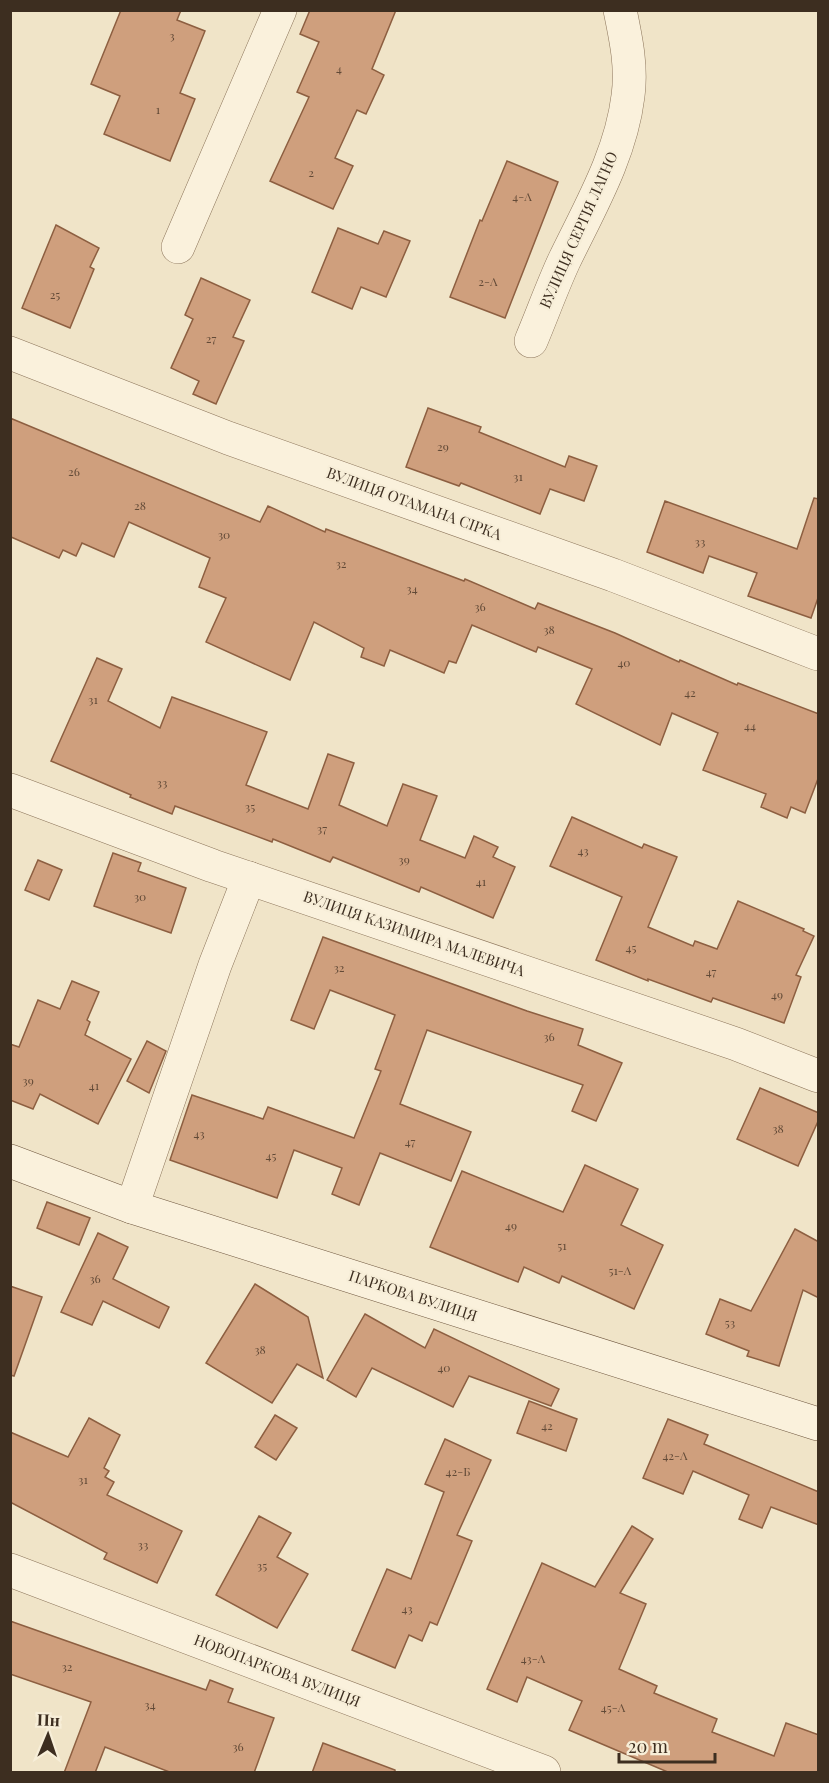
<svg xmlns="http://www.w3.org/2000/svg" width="829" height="1783" font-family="'Playfair Display',serif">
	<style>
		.building { fill: #cf9f7d; stroke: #8d5f41; stroke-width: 1.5 }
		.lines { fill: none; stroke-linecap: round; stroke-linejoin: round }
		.street-casing { stroke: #8d765c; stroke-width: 34 }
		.secondary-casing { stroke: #6f573f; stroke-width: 34 }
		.street { stroke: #faf1dc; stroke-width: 33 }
		.secondary { stroke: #faf1dc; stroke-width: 33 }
		.labels { text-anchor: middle; stroke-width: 4.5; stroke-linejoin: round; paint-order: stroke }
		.number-label { font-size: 12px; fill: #624a37 }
		.street-label { font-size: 15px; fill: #3d2e20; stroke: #f7eed8 }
	</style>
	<rect width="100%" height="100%" fill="#f0e4c8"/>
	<g class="building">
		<path d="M121 10H181L177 20 205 31 180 93 195 99 170 161 104 134 120 96 91 84Z"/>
		<path d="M310 10H396L372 69 384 75 366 114 357 110 335 158 353 166 333 209 270 181 309 97 297 92 319 42 300 34Z"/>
		<path d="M507 161 558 182 505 318 450 297 480 220 482 221Z"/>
		<path d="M56 225 99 248 90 267 94 269 70 328 22 308Z"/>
		<path d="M338 228 378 244 384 231 410 241 386 297 361 287 352 309 312 292Z"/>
		<path d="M201 278 250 300 233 337 244 341 216 404 193 394 199 381 171 368 193 319 185 315Z"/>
		<path d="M428 408 481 427 479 432 565 467 569 456 597 466 584 501 550 489 540 514 461 483 459 486 406 467Z"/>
		<path d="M10 418 260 522 268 506 325 532 326 529 464 581 465 579 535 609 538 603 615 633 679 662 680 660 737 685 738 683 819 714V776L805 813 791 807 787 818 761 807 766 794 703 770 718 733 672 713 660 745 576 704 592 669 538 647 536 652 472 625 456 663 449 661 444 673 390 650 384 666 361 657 364 648 314 622 290 680 206 642 226 598 199 587 210 558 129 522 114 557 82 543 76 556 63 550 59 558 11 537Z"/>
		<path d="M814 498 819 499V595L811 618 748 596 757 573 709 556 703 573 647 552 665 501 797 549Z"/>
		<path d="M97 658 122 669 108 701 160 728 172 697 267 732 246 785 308 809 328 754 354 763 339 805 387 826 403 784 437 796 420 840 465 858 474 836 498 847 493 857 515 867 493 918 421 887 419 892 333 857 330 862 273 839 272 842 175 806 172 814 130 797 131 795 51 761Z"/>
		<path d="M572 817 642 848 644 844 677 857 648 927 693 946 695 941 717 949 738 901 804 929 803 931 814 936 796 975 801 977 784 1023 713 998 711 1002 648 979V981L596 960 622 897 550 866Z"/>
		<path d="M113 853 141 863 138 871 186 888 171 933 94 906Z"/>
		<path d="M38 860 62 870 49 900 25 890Z"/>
		<path d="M323 937 527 1011 583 1029 578 1045 622 1063 596 1121 572 1111 583 1085 427 1030 400 1104 471 1132 451 1181 380 1153 359 1205 332 1194 342 1168 294 1150 277 1198 170 1160 192 1095 263 1119 268 1107 354 1138 381 1071 375 1069 395 1015 330 990 314 1029 291 1020Z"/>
		<path d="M72 981 99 992 87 1020 90 1022 85 1035 131 1059 98 1124 40 1094 33 1109 10 1100V1044L19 1047 38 1000 60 1009Z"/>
		<path d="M147 1041 166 1051 149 1093 127 1081Z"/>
		<path d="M760 1088 819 1113V1119L798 1166 737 1139Z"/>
		<path d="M585 1165 638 1189 621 1225 663 1245 634 1309 562 1276 559 1283 524 1267 518 1282 430 1247 462 1171 563 1212Z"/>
		<path d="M47 1202 90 1218 79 1245 37 1228Z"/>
		<path d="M795 1229 819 1242V1298L803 1290 779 1366 747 1356 749 1351 706 1334 720 1299 751 1311Z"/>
		<path d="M98 1233 128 1247 113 1279 169 1307 159 1328 103 1301 92 1325 61 1312Z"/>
		<path d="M255 1284 308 1317 323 1378 297 1364 272 1403 206 1363Z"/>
		<path d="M10 1286 42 1297 14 1376 10 1375Z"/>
		<path d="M365 1314 425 1348 434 1329 559 1389 551 1406 469 1376 453 1407 372 1368 356 1397 327 1380Z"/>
		<path d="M529 1401 577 1419 566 1451 517 1433Z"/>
		<path d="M275 1415 297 1428 276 1460 255 1447Z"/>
		<path d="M89 1418 120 1435 104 1468 109 1471 105 1477 114 1482 107 1495 182 1531 157 1583 104 1559 107 1553 10 1502V1432L68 1457Z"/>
		<path d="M668 1419 708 1435 704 1444 819 1492V1525L771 1507 762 1528 739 1519 749 1495 693 1471 683 1494 643 1478Z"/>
		<path d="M445 1439 491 1460 457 1535 472 1541 437 1625 430 1622 422 1641 409 1635 395 1668 352 1650 387 1569 411 1579 444 1492 425 1484Z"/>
		<path d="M259 1516 291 1533 277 1557 308 1574 277 1628 216 1595Z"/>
		<path d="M632 1526 653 1539 620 1593 646 1604 619 1669 657 1686 654 1693 717 1719 712 1732 774 1756 786 1723 819 1735V1773H670L569 1730 582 1701 527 1677 517 1702 487 1689 542 1563 595 1587Z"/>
		<path d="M10 1621 206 1690 210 1680 233 1689 228 1702 274 1718 254 1773H172L105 1747 95 1773H64L91 1702 10 1674Z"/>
		<path d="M323 1743 395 1770V1773H312Z"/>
	</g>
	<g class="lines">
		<defs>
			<g id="street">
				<path d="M178 247 280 10"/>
				<path d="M531 341C542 315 552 287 564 261 589 209 621 155 628 96 632 67 626 39 620 10"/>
				<path d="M10 353 228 438 613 575 818 654"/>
				<path d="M10 790 213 866 736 1044 818 1076"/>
				<path d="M132 1207 215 965 249 878"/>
				<path d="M10 1570 544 1772"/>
			</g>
			<path id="secondary" d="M10 1161 132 1207 818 1424"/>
		</defs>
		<use href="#street" class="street-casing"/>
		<use href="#secondary" class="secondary-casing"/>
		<use href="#street" class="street"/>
		<use href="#secondary" class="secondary"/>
	</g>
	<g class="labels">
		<g class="number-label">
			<text x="172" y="40">3</text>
			<text x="339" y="73">4</text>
			<text x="158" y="114">1</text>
			<text x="311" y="177">2</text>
			<text x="522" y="201">4-А</text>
			<text x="488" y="286">2-А</text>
			<text x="55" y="299">25</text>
			<text x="211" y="343">27</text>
			<text x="443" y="451">29</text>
			<text x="74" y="476">26</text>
			<text x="518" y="481">31</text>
			<text x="140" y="510">28</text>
			<text x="224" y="539">30</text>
			<text x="700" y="546">33</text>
			<text x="341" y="568">32</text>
			<text x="412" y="593">34</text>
			<text x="480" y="611">36</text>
			<text x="549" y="634">38</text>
			<text x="624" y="667">40</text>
			<text x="690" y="697">42</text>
			<text x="93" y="704">31</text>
			<text x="750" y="730">44</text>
			<text x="162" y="787">33</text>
			<text x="250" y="811">35</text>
			<text x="322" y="833">37</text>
			<text x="583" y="855">43</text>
			<text x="404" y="864">39</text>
			<text x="481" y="886">41</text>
			<text x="140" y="901">30</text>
			<text x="631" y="952">45</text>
			<text x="339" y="972">32</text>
			<text x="711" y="976">47</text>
			<text x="777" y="999">49</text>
			<text x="549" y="1041">36</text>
			<text x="28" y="1085">39</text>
			<text x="94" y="1090">41</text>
			<text x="778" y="1133">38</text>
			<text x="199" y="1138">43</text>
			<text x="410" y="1146">47</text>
			<text x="271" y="1160">45</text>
			<text x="511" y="1230">49</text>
			<text x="562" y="1250">51</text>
			<text x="620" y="1275">51-А</text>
			<text x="95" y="1283">36</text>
			<text x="730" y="1327">53</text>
			<text x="260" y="1354">38</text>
			<text x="444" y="1372">40</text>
			<text x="547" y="1430">42</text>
			<text x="675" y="1460">42-А</text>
			<text x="458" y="1476">42-Б</text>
			<text x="83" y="1484">31</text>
			<text x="143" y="1549">33</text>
			<text x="262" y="1570">35</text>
			<text x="407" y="1613">43</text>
			<text x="533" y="1663">43-А</text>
			<text x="67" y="1671">32</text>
			<text x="150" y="1709">34</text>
			<text x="613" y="1712">45-А</text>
			<text x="238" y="1751">36</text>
		</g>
		<g class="street-label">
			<text transform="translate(579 230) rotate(-66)" y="5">ВУЛИЦЯ СЕРГІЯ ЛАГНО</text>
			<text transform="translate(414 504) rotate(20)" y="5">ВУЛИЦЯ ОТАМАНА СІРКА</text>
			<text transform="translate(414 934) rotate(19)" y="5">ВУЛИЦЯ КАЗИМИРА МАЛЕВИЧА</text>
			<text transform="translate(413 1296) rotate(18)" y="5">ПАРКОВА ВУЛИЦЯ</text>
			<text transform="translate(277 1671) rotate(21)" y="5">НОВОПАРКОВА ВУЛИЦЯ</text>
		</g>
	</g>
	<rect width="829" height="1783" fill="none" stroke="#3d2e20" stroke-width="24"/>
	<g transform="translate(48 1735) rotate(2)" stroke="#f7eed8" stroke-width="4.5" paint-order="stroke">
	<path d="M0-4.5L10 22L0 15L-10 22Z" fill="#3d2e20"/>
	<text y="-9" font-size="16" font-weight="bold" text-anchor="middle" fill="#3d2e20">Пн</text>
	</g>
	<path d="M619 1753v9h96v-9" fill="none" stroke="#3d2e20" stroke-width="3"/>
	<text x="628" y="1753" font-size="18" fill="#3d2e20" stroke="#f7eed8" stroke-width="4.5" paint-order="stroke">20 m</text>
</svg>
